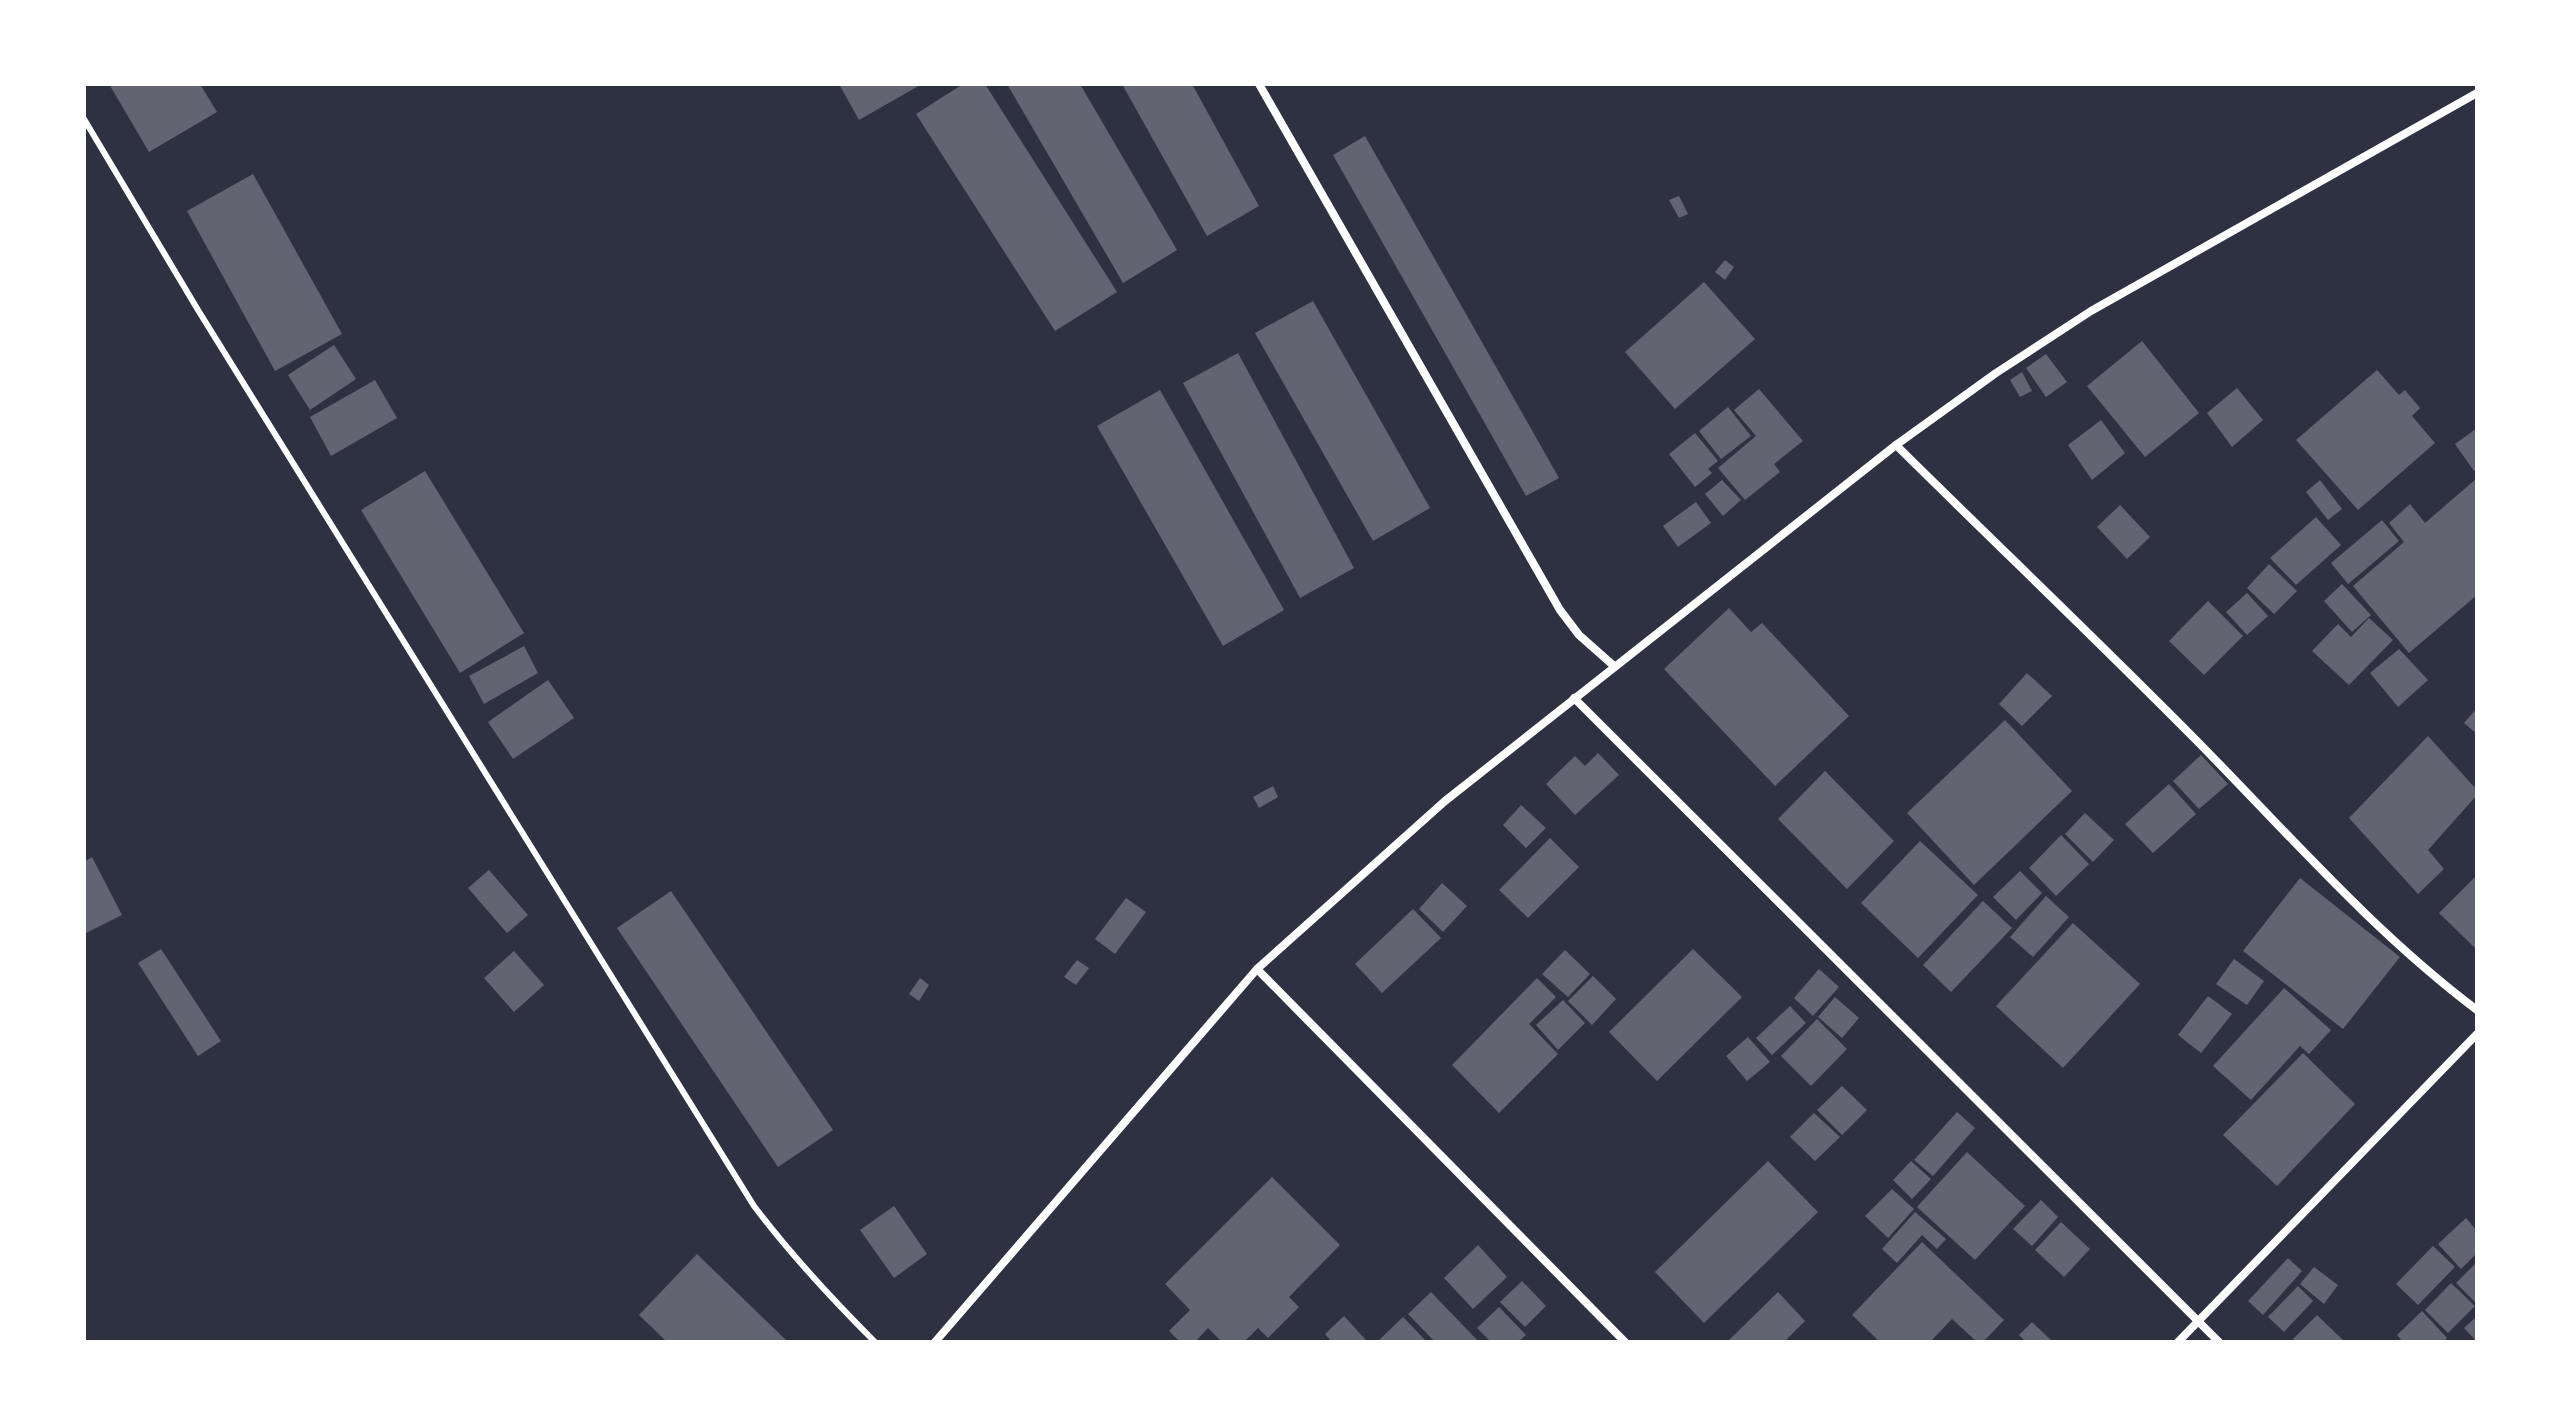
<svg xmlns="http://www.w3.org/2000/svg" width="2561" height="1426" font-family="'PT Sans',sans-serif">
	<style>
		.building { fill: #626471 }
		.lines { fill: none; stroke-linecap: round; stroke-linejoin: round }
		.service { stroke: #fff; stroke-width: 6 }
		.minor { stroke: #fff; stroke-width: 8 }
	</style>
	<rect width="100%" height="100%" fill="#2d3142"/>
	<g class="building">
		<path d="M109 84H200L217 112 149 152Z"/>
		<path d="M839 84H922L859 120Z"/>
		<path d="M963 84H985L1117 292 1055 331 916 114Z"/>
		<path d="M1007 84H1080L1177 250 1123 283Z"/>
		<path d="M1122 84H1192L1259 206 1207 236Z"/>
		<path d="M1365 136 1559 478 1526 496 1333 155Z"/>
		<path d="M253 174 342 334 275 371 187 211Z"/>
		<path d="M1679 196 1688 214 1679 218 1669 200Z"/>
		<path d="M1725 260 1734 267 1725 280 1715 272Z"/>
		<path d="M1704 282 1755 339 1675 409 1625 352Z"/>
		<path d="M1313 301 1430 508 1373 541 1255 333Z"/>
		<path d="M2142 341 2199 413 2145 457 2087 386Z"/>
		<path d="M334 345 356 379 310 410 288 375Z"/>
		<path d="M1238 353 1354 568 1300 598 1183 383Z"/>
		<path d="M2046 354 2067 382 2046 397 2026 368Z"/>
		<path d="M2377 370 2399 395 2405 390 2420 408 2412 416 2435 443 2358 510 2296 440Z"/>
		<path d="M2022 372 2032 391 2020 397 2010 380Z"/>
		<path d="M375 380 397 418 331 456 310 417Z"/>
		<path d="M2237 388 2263 420 2232 447 2207 413Z"/>
		<path d="M1759 389 1803 441 1774 464 1780 472 1745 500 1718 468 1756 436 1734 410Z"/>
		<path d="M1160 390 1284 610 1223 646 1097 426Z"/>
		<path d="M1728 407 1751 436 1721 459 1699 431Z"/>
		<path d="M2101 420 2125 453 2092 480 2068 445Z"/>
		<path d="M2477 428V468L2474 471 2455 444Z"/>
		<path d="M1695 433 1718 461 1708 469 1712 473 1695 487 1669 454Z"/>
		<path d="M425 471 524 633 460 673 361 510Z"/>
		<path d="M2477 478V595L2409 653 2353 586 2404 542 2389 523 2410 504 2425 523Z"/>
		<path d="M1722 480 1741 500 1723 516 1705 494Z"/>
		<path d="M2320 480 2342 509 2328 520 2306 492Z"/>
		<path d="M1696 502 1711 523 1678 547 1663 526Z"/>
		<path d="M2120 505 2150 537 2127 559 2097 527Z"/>
		<path d="M2316 517 2341 545 2296 585 2270 558Z"/>
		<path d="M2382 520 2399 541 2348 584 2331 563Z"/>
		<path d="M2269 564 2297 591 2274 614 2247 588Z"/>
		<path d="M2342 584 2371 615 2352 632 2324 601Z"/>
		<path d="M2247 593 2268 616 2247 635 2226 612Z"/>
		<path d="M2208 601 2243 636 2204 675 2169 641Z"/>
		<path d="M1729 608 1751 632 1762 623 1849 716 1775 786 1664 669Z"/>
		<path d="M2369 618 2393 640 2349 685 2312 651 2338 624 2351 637Z"/>
		<path d="M524 646 538 673 484 704 469 676Z"/>
		<path d="M2399 649 2428 680 2398 707 2370 673Z"/>
		<path d="M2027 673 2052 696 2022 726 1999 704Z"/>
		<path d="M548 680 574 718 513 759 488 722Z"/>
		<path d="M2477 708V734L2464 723Z"/>
		<path d="M2005 720 2072 791 1974 885 1907 813Z"/>
		<path d="M2428 736 2477 790V795L2428 850 2444 869 2418 894 2349 818Z"/>
		<path d="M1598 753 1619 775 1575 815 1546 784 1575 756 1585 766Z"/>
		<path d="M2201 755 2228 784 2199 809 2173 781Z"/>
		<path d="M1825 771 1894 841 1847 889 1778 819Z"/>
		<path d="M2169 784 2196 814 2153 853 2125 824Z"/>
		<path d="M1273 786 1278 797 1259 808 1253 797Z"/>
		<path d="M1521 805 1546 828 1526 848 1503 825Z"/>
		<path d="M2085 813 2114 840 2093 862 2065 834Z"/>
		<path d="M2061 835 2089 864 2056 896 2029 868Z"/>
		<path d="M1550 838 1579 867 1528 918 1499 890Z"/>
		<path d="M1920 841 1978 895 1918 958 1861 903Z"/>
		<path d="M92 857 122 915 84 934V862Z"/>
		<path d="M489 870 528 915 507 933 468 888Z"/>
		<path d="M2020 871 2042 893 2016 920 1993 897Z"/>
		<path d="M2477 875V950L2439 913Z"/>
		<path d="M2300 878 2400 957 2343 1029 2243 951Z"/>
		<path d="M1442 883 1467 906 1443 932 1419 909Z"/>
		<path d="M671 891 833 1130 778 1167 617 928Z"/>
		<path d="M2046 896 2069 917 2033 957 2010 937Z"/>
		<path d="M1126 898 1146 912 1115 954 1095 939Z"/>
		<path d="M1983 901 2012 928 1951 992 1923 965Z"/>
		<path d="M1413 909 1441 938 1382 993 1355 964Z"/>
		<path d="M2073 923 2140 984 2063 1068 1996 1006Z"/>
		<path d="M161 949 221 1041 198 1056 138 963Z"/>
		<path d="M1693 949 1742 997 1657 1081 1609 1032Z"/>
		<path d="M1565 950 1590 974 1568 997 1542 974Z"/>
		<path d="M514 951 544 985 514 1012 484 978Z"/>
		<path d="M2234 959 2264 981 2247 1005 2216 984Z"/>
		<path d="M1077 960 1089 968 1076 985 1064 977Z"/>
		<path d="M1819 969 1839 987 1813 1016 1794 998Z"/>
		<path d="M1593 976 1616 999 1592 1025 1568 1001Z"/>
		<path d="M920 978 929 985 919 1001 909 994Z"/>
		<path d="M1537 978 1556 997 1529 1024 1558 1054 1499 1113 1452 1065Z"/>
		<path d="M2284 988 2331 1030 2309 1054 2300 1046 2251 1100 2213 1066Z"/>
		<path d="M2208 996 2232 1014 2201 1053 2178 1035Z"/>
		<path d="M1835 997 1859 1018 1842 1038 1818 1017Z"/>
		<path d="M1563 1000 1585 1023 1558 1050 1536 1025Z"/>
		<path d="M1790 1006 1806 1023 1772 1055 1756 1038Z"/>
		<path d="M1817 1019 1847 1049 1811 1086 1781 1056Z"/>
		<path d="M1748 1037 1770 1062 1747 1081 1726 1056Z"/>
		<path d="M2303 1053 2355 1104 2277 1186 2223 1135Z"/>
		<path d="M1842 1086 1867 1110 1842 1135 1817 1110Z"/>
		<path d="M1957 1112 1975 1128 1933 1176 1914 1160Z"/>
		<path d="M1814 1113 1840 1137 1815 1161 1790 1137Z"/>
		<path d="M1967 1152 2025 1206 1975 1260 1917 1207Z"/>
		<path d="M1768 1161 1818 1212 1704 1323 1655 1272Z"/>
		<path d="M1911 1161 1931 1179 1912 1199 1893 1180Z"/>
		<path d="M1272 1177 1340 1245 1289 1297 1299 1307 1268 1338 1258 1328 1244 1342H1222L1208 1328 1195 1342H1180L1169 1331 1190 1310 1165 1284Z"/>
		<path d="M1892 1189 1914 1209 1888 1238 1865 1216Z"/>
		<path d="M2041 1200 2058 1217 2032 1246 2013 1229Z"/>
		<path d="M894 1206 927 1254 894 1278 860 1230Z"/>
		<path d="M1915 1212 1946 1239 1937 1249 1922 1235 1897 1263 1882 1249Z"/>
		<path d="M2466 1218 2477 1231V1253L2461 1269 2438 1244Z"/>
		<path d="M2061 1222 2090 1249 2064 1277 2035 1250Z"/>
		<path d="M1922 1242 2004 1320 1983 1342H1977L1952 1319 1930 1342H1880L1852 1315Z"/>
		<path d="M1478 1245 1507 1277 1473 1309 1444 1278Z"/>
		<path d="M2433 1246 2455 1267 2418 1305 2396 1284Z"/>
		<path d="M697 1254 788 1342H667L639 1315Z"/>
		<path d="M2288 1258 2302 1271 2263 1315 2248 1301Z"/>
		<path d="M2477 1262V1304L2456 1283Z"/>
		<path d="M2314 1267 2338 1285 2324 1304 2300 1284Z"/>
		<path d="M1522 1281 1546 1306 1525 1327 1500 1302Z"/>
		<path d="M2451 1283 2475 1306 2448 1333 2425 1310Z"/>
		<path d="M2298 1286 2313 1301 2284 1332 2268 1317Z"/>
		<path d="M1431 1292 1479 1342H1435L1408 1314Z"/>
		<path d="M1778 1292 1805 1321 1784 1342H1727Z"/>
		<path d="M1499 1307 1526 1335 1518 1342H1491L1477 1328Z"/>
		<path d="M2422 1311 2447 1338 2443 1342H2403L2397 1335Z"/>
		<path d="M2317 1315 2345 1342H2296L2293 1339Z"/>
		<path d="M1344 1316 1366 1340 1365 1342H1332L1325 1334Z"/>
		<path d="M2477 1316V1342L2464 1328Z"/>
		<path d="M1403 1317 1427 1342H1377Z"/>
		<path d="M2032 1322 2053 1342H2026L2019 1335Z"/>
	</g>
	<g class="lines">
		<path class="service" d="M84 119 198 310 754 1206C791 1255 832 1299 875 1342"/>
		<g class="minor">
			<path d="M1259 84 1560 610 1579 635 1614 666"/>
			<path d="M1896 445C1995 543 2096 639 2194 738 2286 831 2372 931 2477 1010"/>
			<path d="M1574 698 2219 1342"/>
			<path d="M1257 969 1625 1342"/>
			<path d="M935 1342 1257 969 1445 801 1896 445 1996 373 2091 311 2477 93"/>
			<path d="M2178 1342 2477 1034"/>
		</g>
	</g>
	<rect width="2561" height="1426" fill="none" stroke="#ffffff" stroke-width="172"/>
</svg>
